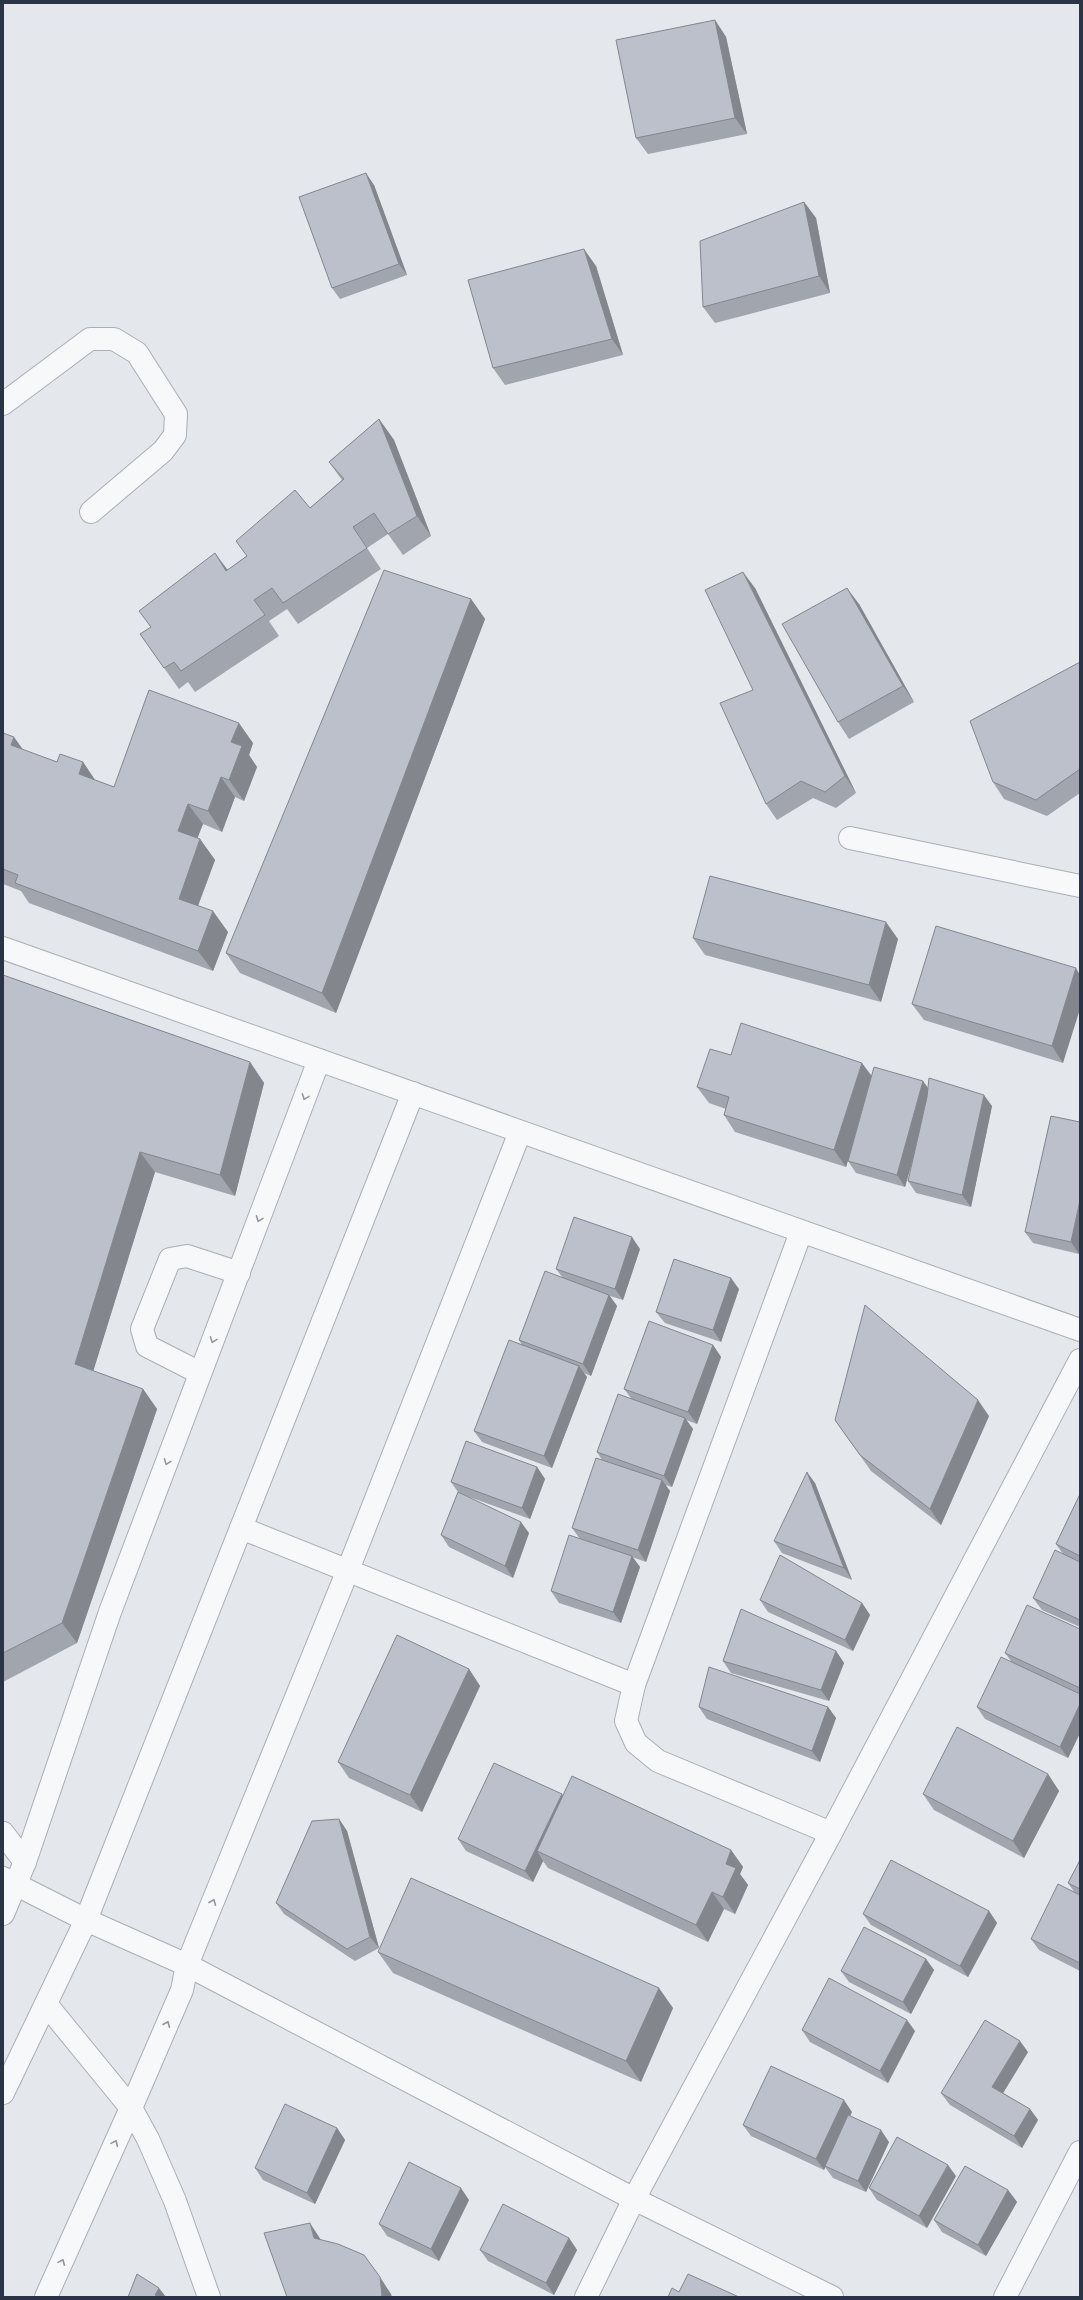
<svg xmlns="http://www.w3.org/2000/svg" width="1083" height="2300" font-family="'IBM Plex Sans',sans-serif">
	<style>
		.lines { fill: none; stroke-linecap: round; stroke-linejoin: round }
		.minor-casing { stroke: #a9aeb7; stroke-width: 24 }
		.minor { stroke: #f7f8fa; stroke-width: 22 }
		.wall { fill: #a1a5ae }
		.shaded-wall { fill: #83868d }
		.building { fill: #bbc0ca; stroke: #83868d }
		.oneway { stroke: #9196a0 }
	</style>
	<rect width="100%" height="100%" fill="#e4e7ec"/>
	<g class="lines">
		<defs>
			<g id="minor">
				<path d="M3 404 90 339H114L137 353 176 414 175 435 163 451 91 512"/>
				<path d="M850 838 1080 886"/>
				<path d="M3 948 1080 1330"/>
				<path d="M801 1232 634 1685 626 1721 636 1743 658 1761 831 1833"/>
				<path d="M200 1373 147 1346 142 1329 170 1259 187 1256 239 1273"/>
				<path d="M241 1528 634 1685"/>
				<path d="M3 1833 25 1862"/>
				<path d="M3 1878 86 1920 187 1965 634 2199 832 2297"/>
				<path d="M3 1914 25 1862 110 1612 319 1060"/>
				<path d="M46 2004 131 2108 148 2139 175 2201 209 2297"/>
				<path d="M3 2093 86 1920 413 1093"/>
				<path d="M46 2297 131 2108 182 1990 187 1965 348 1570 520 1132"/>
				<path d="M586 2297 634 2199 831 1833 1080 1360"/>
				<path d="M1005 2297 1080 2152"/>
			</g>
		</defs>
		<use href="#minor" class="minor-casing"/>
		<use href="#minor" class="minor"/>
	</g>
	<g class="wall">
		<path d="M715 20 726 37 747 134 648 154 636 138Z"/>
		<path d="M374 185 407 275 340 299 332 288Z"/>
		<path d="M804 202 816 218 830 293 715 323 703 307Z"/>
		<path d="M596 266 623 355 505 385 493 368Z"/>
		<path d="M379 419 394 440 431 536 403 555 388 534 367 548 381 569 298 624 287 609 269 621 279 636 195 692 188 682 179 689 140 634 151 627 228 570 310 508 342 480 329 462Z"/>
		<path d="M755 588 856 793 836 808 813 798 777 820 766 804 753 690Z"/>
		<path d="M471 599 485 619 336 1013 240 973 226 953Z"/>
		<path d="M859 604 914 702 849 739 838 722Z"/>
		<path d="M1080 662V793L1047 816 1004 799 993 782Z"/>
		<path d="M3 733 23 750 57 762H83L95 780 114 787 253 743 249 755 257 767 244 801 235 797 222 832 203 824 197 838 200 839 215 860 198 906 228 932 213 971 29 903 21 891 3 884Z"/>
		<path d="M693 938 898 939 881 1002 705 955Z"/>
		<path d="M1076 968 1063 1063 924 1020 912 1004Z"/>
		<path d="M3 975 250 1062 264 1083 235 1196 155 1172 93 1371 143 1389 157 1409 77 1643 3 1682Z"/>
		<path d="M731 1055 871 1076 928 1088 992 1106 971 1207 916 1193 908 1181 915 1153 905 1187 856 1173 848 1161 849 1156 846 1167 735 1132 724 1115 726 1109 709 1103 697 1087Z"/>
		<path d="M1051 1116 1079 1254 1033 1243 1025 1232Z"/>
		<path d="M640 1249 623 1300 610 1296 617 1306 591 1376 584 1373 587 1377 552 1468 482 1442 474 1431 522 1345 519 1340 563 1278 556 1269Z"/>
		<path d="M739 1289 721 1342 665 1323 656 1312Z"/>
		<path d="M713 1345 721 1357 697 1424 686 1420 693 1429 672 1487 665 1485 670 1491 646 1562 632 1557 640 1567 621 1623 559 1603 551 1591 580 1539 572 1528 602 1460 597 1452 631 1398 624 1389Z"/>
		<path d="M989 1416 941 1525 871 1471 835 1420Z"/>
		<path d="M537 1467 545 1479 530 1519 464 1495 529 1533 513 1578 449 1547 441 1535 458 1492 451 1482Z"/>
		<path d="M815 1483 852 1580 782 1553 774 1541Z"/>
		<path d="M1080 1494V1627L1042 1610 1033 1598 1063 1554 1056 1544Z"/>
		<path d="M760 1600 862 1603 870 1615 853 1651 768 1612Z"/>
		<path d="M1080 1629V1733L1068 1758 985 1719 977 1707 1011 1661 1005 1653Z"/>
		<path d="M836 1651 844 1663 829 1701 731 1673 723 1661Z"/>
		<path d="M469 1669 480 1686 422 1812 349 1778 338 1762Z"/>
		<path d="M699 1707H828L836 1718 820 1762 707 1719Z"/>
		<path d="M1048 1774 1059 1791 1024 1858 934 1810 923 1794Z"/>
		<path d="M563 1796 731 1850 743 1867 740 1874 748 1885 735 1914 724 1909 708 1942 548 1868 543 1861 533 1882 466 1851 458 1839Z"/>
		<path d="M339 1819 347 1831 379 1948 355 1961 284 1914 276 1903Z"/>
		<path d="M1080 1860V1971L1039 1950 1031 1939 1075 1893 1068 1883Z"/>
		<path d="M989 1911 997 1923 968 1977 871 1925 863 1914Z"/>
		<path d="M378 1952 673 2008 641 2082 393 1973Z"/>
		<path d="M926 1959 934 1970 911 2014 849 1982 841 1971Z"/>
		<path d="M802 2030 915 2031 888 2083 810 2042Z"/>
		<path d="M1028 2052 1003 2093 1030 2109 1038 2120 1022 2148 950 2105 941 2093Z"/>
		<path d="M852 2112 850 2116 889 2142 866 2192 833 2178 825 2167 824 2170 751 2136 743 2125Z"/>
		<path d="M337 2128 345 2140 315 2204 263 2180 255 2168Z"/>
		<path d="M956 2176 927 2228 877 2200 869 2188Z"/>
		<path d="M1008 2190 1017 2202 986 2256 942 2232 934 2220Z"/>
		<path d="M469 2200 439 2261 387 2236 379 2224Z"/>
		<path d="M569 2238 577 2250 554 2295 488 2261 480 2250Z"/>
	</g>
	<g class="shaded-wall">
		<path d="M715 20 726 37 747 134 735 118Z"/>
		<path d="M366 173 374 185 407 275 399 264Z"/>
		<path d="M804 202 816 218 830 293 819 276Z"/>
		<path d="M584 249 596 266 623 355 612 339Z"/>
		<path d="M379 419 394 440 431 536 417 516Z"/>
		<path d="M215 553 230 573 226 571Z"/>
		<path d="M743 572 755 588 856 793 845 776Z"/>
		<path d="M847 588 859 604 914 702 903 686Z"/>
		<path d="M471 599 485 619 336 1013 322 993Z"/>
		<path d="M239 723 253 743 249 755 257 767 244 801 229 780 231 742Z"/>
		<path d="M14 737 29 758 11 745Z"/>
		<path d="M83 762 97 783 79 774Z"/>
		<path d="M221 777 235 797 222 832 208 811Z"/>
		<path d="M188 804 203 824 192 852 178 831Z"/>
		<path d="M200 839 215 860 193 919 179 899Z"/>
		<path d="M213 911 228 932 213 971 198 951Z"/>
		<path d="M886 922 898 939 881 1002 869 985Z"/>
		<path d="M1076 968 1080 975V1009L1063 1063 1052 1046Z"/>
		<path d="M250 1062 264 1083 235 1196 220 1175Z"/>
		<path d="M862 1063 874 1079 846 1167 834 1150Z"/>
		<path d="M923 1081 931 1092 905 1187 897 1175Z"/>
		<path d="M984 1095 992 1106 971 1207 962 1195Z"/>
		<path d="M140 1152 155 1172 89 1385 75 1364Z"/>
		<path d="M1080 1200V1248L1079 1254 1071 1242Z"/>
		<path d="M632 1237 640 1249 623 1300 615 1289Z"/>
		<path d="M731 1278 739 1289 721 1342 713 1330Z"/>
		<path d="M609 1295 617 1306 591 1376 583 1364Z"/>
		<path d="M713 1345 721 1357 697 1424 688 1412Z"/>
		<path d="M579 1366 587 1377 552 1468 544 1456Z"/>
		<path d="M143 1389 157 1409 77 1643 62 1623Z"/>
		<path d="M978 1400 989 1416 941 1525 930 1509Z"/>
		<path d="M685 1418 693 1429 672 1487 664 1476Z"/>
		<path d="M537 1467 545 1479 530 1519 522 1508Z"/>
		<path d="M807 1472 815 1483 852 1580 844 1568Z"/>
		<path d="M662 1480 670 1491 646 1562 638 1550Z"/>
		<path d="M521 1522 529 1533 513 1578 505 1566Z"/>
		<path d="M632 1556 640 1567 621 1623 613 1612Z"/>
		<path d="M862 1603 870 1615 853 1651 845 1640Z"/>
		<path d="M836 1651 844 1663 829 1701 821 1690Z"/>
		<path d="M469 1669 480 1686 422 1812 410 1795Z"/>
		<path d="M1080 1704V1733L1068 1758 1060 1747Z"/>
		<path d="M828 1707 836 1718 820 1762 812 1751Z"/>
		<path d="M1048 1774 1059 1791 1024 1858 1013 1841Z"/>
		<path d="M562 1794 570 1806 537 1851 543 1861 533 1882 525 1871Z"/>
		<path d="M339 1819 347 1831 379 1948 370 1937Z"/>
		<path d="M731 1850 743 1867 740 1874 748 1885 735 1914 723 1897 726 1864Z"/>
		<path d="M712 1892 724 1909 708 1942 696 1925Z"/>
		<path d="M989 1911 997 1923 968 1977 960 1966Z"/>
		<path d="M926 1959 934 1970 911 2014 903 2002Z"/>
		<path d="M659 1988 673 2008 641 2082 626 2061Z"/>
		<path d="M907 2020 915 2031 888 2083 880 2071Z"/>
		<path d="M1020 2041 1028 2052 1000 2098 992 2087Z"/>
		<path d="M844 2100 852 2112 824 2170 816 2159Z"/>
		<path d="M1030 2109 1038 2120 1022 2148 1014 2136Z"/>
		<path d="M337 2128 345 2140 315 2204 307 2193Z"/>
		<path d="M881 2130 889 2142 866 2192 858 2181Z"/>
		<path d="M948 2165 956 2176 927 2228 919 2216Z"/>
		<path d="M461 2188 469 2200 439 2261 431 2249Z"/>
		<path d="M1008 2190 1017 2202 986 2256 978 2245Z"/>
		<path d="M310 2223 321 2240 326 2255 314 2238Z"/>
		<path d="M569 2238 577 2250 554 2295 546 2283Z"/>
		<path d="M380 2277 391 2294 392 2297H381Z"/>
		<path d="M159 2288 166 2297H157L155 2295Z"/>
	</g>
	<g class="building">
		<path d="M715 20 735 118 636 138 616 40Z"/>
		<path d="M366 173 399 264 332 288 299 197Z"/>
		<path d="M804 202 819 276 703 307 700 241Z"/>
		<path d="M584 249 612 339 493 368 468 280Z"/>
		<path d="M379 419 417 516 388 534 374 513 353 527 367 548 283 603 272 588 254 600 265 615 181 671 174 662 164 668 140 634 151 627 139 611 215 553 226 571 247 556 236 541 295 490 310 508 344 479 329 462Z"/>
		<path d="M384 570 471 599 322 993 226 953Z"/>
		<path d="M743 572 845 776 825 792 801 781 766 804 720 703 753 690 705 590Z"/>
		<path d="M847 588 903 686 838 722 782 624Z"/>
		<path d="M1080 662V769L1036 800 993 782 970 721Z"/>
		<path d="M149 690 239 723 231 742 242 746 229 780 221 777 208 811 188 804 178 831 200 839 179 899 213 911 198 951 15 883 18 875 3 869V733L14 737 11 745 57 762 60 754 83 762 79 774 114 787Z"/>
		<path d="M710 876 886 922 869 985 693 938Z"/>
		<path d="M936 926 1076 968 1052 1046 912 1004Z"/>
		<path d="M3 975 250 1062 220 1175 140 1152 75 1364 143 1389 62 1623 3 1653Z"/>
		<path d="M741 1023 862 1063 834 1150 724 1115 729 1097 697 1087 710 1049 731 1055Z"/>
		<path d="M874 1067 923 1081 897 1175 848 1161Z"/>
		<path d="M929 1078 984 1095 962 1195 908 1181 927 1097Z"/>
		<path d="M1051 1116 1080 1122V1200L1071 1242 1025 1232Z"/>
		<path d="M574 1217 632 1237 615 1289 556 1269Z"/>
		<path d="M674 1259 731 1278 713 1330 656 1312Z"/>
		<path d="M545 1271 609 1295 583 1364 519 1340Z"/>
		<path d="M865 1305 978 1400 930 1509 860 1455 835 1420Z"/>
		<path d="M649 1321 713 1345 688 1412 624 1389Z"/>
		<path d="M509 1340 579 1366 544 1456 474 1431Z"/>
		<path d="M618 1394 685 1418 664 1476 597 1452Z"/>
		<path d="M466 1441 537 1467 522 1508 451 1482Z"/>
		<path d="M596 1458 662 1480 638 1550 572 1528Z"/>
		<path d="M807 1472 844 1568 774 1541Z"/>
		<path d="M458 1492 521 1522 505 1566 441 1535Z"/>
		<path d="M1080 1494V1556L1056 1544Z"/>
		<path d="M569 1535 632 1556 613 1612 551 1591Z"/>
		<path d="M1055 1550 1080 1562V1620L1033 1598Z"/>
		<path d="M780 1555 862 1603 845 1640 760 1600Z"/>
		<path d="M1027 1605 1080 1629V1688L1005 1653Z"/>
		<path d="M741 1609 836 1651 821 1690 723 1661Z"/>
		<path d="M397 1635 469 1669 410 1795 338 1762Z"/>
		<path d="M1001 1657 1080 1694V1704L1060 1747 977 1707Z"/>
		<path d="M709 1667 828 1707 812 1751 699 1707Z"/>
		<path d="M957 1727 1048 1774 1013 1841 923 1794Z"/>
		<path d="M494 1763 562 1794 525 1871 458 1839Z"/>
		<path d="M572 1776 731 1850 726 1864 736 1868 723 1897 712 1892 696 1925 537 1851Z"/>
		<path d="M339 1819 370 1937 347 1949 276 1903 312 1821Z"/>
		<path d="M891 1860 989 1911 960 1966 863 1914Z"/>
		<path d="M1080 1860V1889L1068 1883Z"/>
		<path d="M411 1878 659 1988 626 2061 378 1952Z"/>
		<path d="M1058 1884 1080 1895V1963L1031 1939Z"/>
		<path d="M864 1927 926 1959 903 2002 841 1971Z"/>
		<path d="M829 1978 907 2020 880 2071 802 2030Z"/>
		<path d="M985 2020 1020 2041 992 2087 1030 2109 1014 2136 941 2093Z"/>
		<path d="M771 2066 844 2100 816 2159 743 2125Z"/>
		<path d="M285 2104 337 2128 307 2193 255 2168Z"/>
		<path d="M848 2115 881 2130 858 2181 825 2166Z"/>
		<path d="M897 2137 948 2165 919 2216 869 2188Z"/>
		<path d="M409 2162 461 2188 431 2249 379 2224Z"/>
		<path d="M965 2166 1008 2190 978 2245 934 2220Z"/>
		<path d="M503 2204 569 2238 546 2283 480 2250Z"/>
		<path d="M310 2223 314 2238 338 2244 364 2255 380 2277 382 2295 381 2297H287L264 2233Z"/>
		<path d="M137 2274 159 2288 155 2295 158 2297H128Z"/>
		<path d="M688 2274 739 2297H668L672 2288 679 2292Z"/>
	</g>
	<defs><path id="oneway-chevron" d="M-2-3.5L2.5 0L-2 3.5" fill="none" stroke-width="1.6" stroke-linecap="round" stroke-linejoin="round"/></defs>
	<g class="oneway">
		<use href="#oneway-chevron" transform="translate(305 1097) rotate(111)"/>
		<use href="#oneway-chevron" transform="translate(259 1219) rotate(111)"/>
		<use href="#oneway-chevron" transform="translate(213 1340) rotate(111)"/>
		<use href="#oneway-chevron" transform="translate(167 1462) rotate(111)"/>
		<use href="#oneway-chevron" transform="translate(213 1902) rotate(-68)"/>
		<use href="#oneway-chevron" transform="translate(167 2024) rotate(-67)"/>
		<use href="#oneway-chevron" transform="translate(115 2143) rotate(-66)"/>
		<use href="#oneway-chevron" transform="translate(62 2262) rotate(-66)"/>
	</g>
	<rect width="1083" height="2300" fill="none" stroke="#2b3445" stroke-width="8"/>
</svg>
